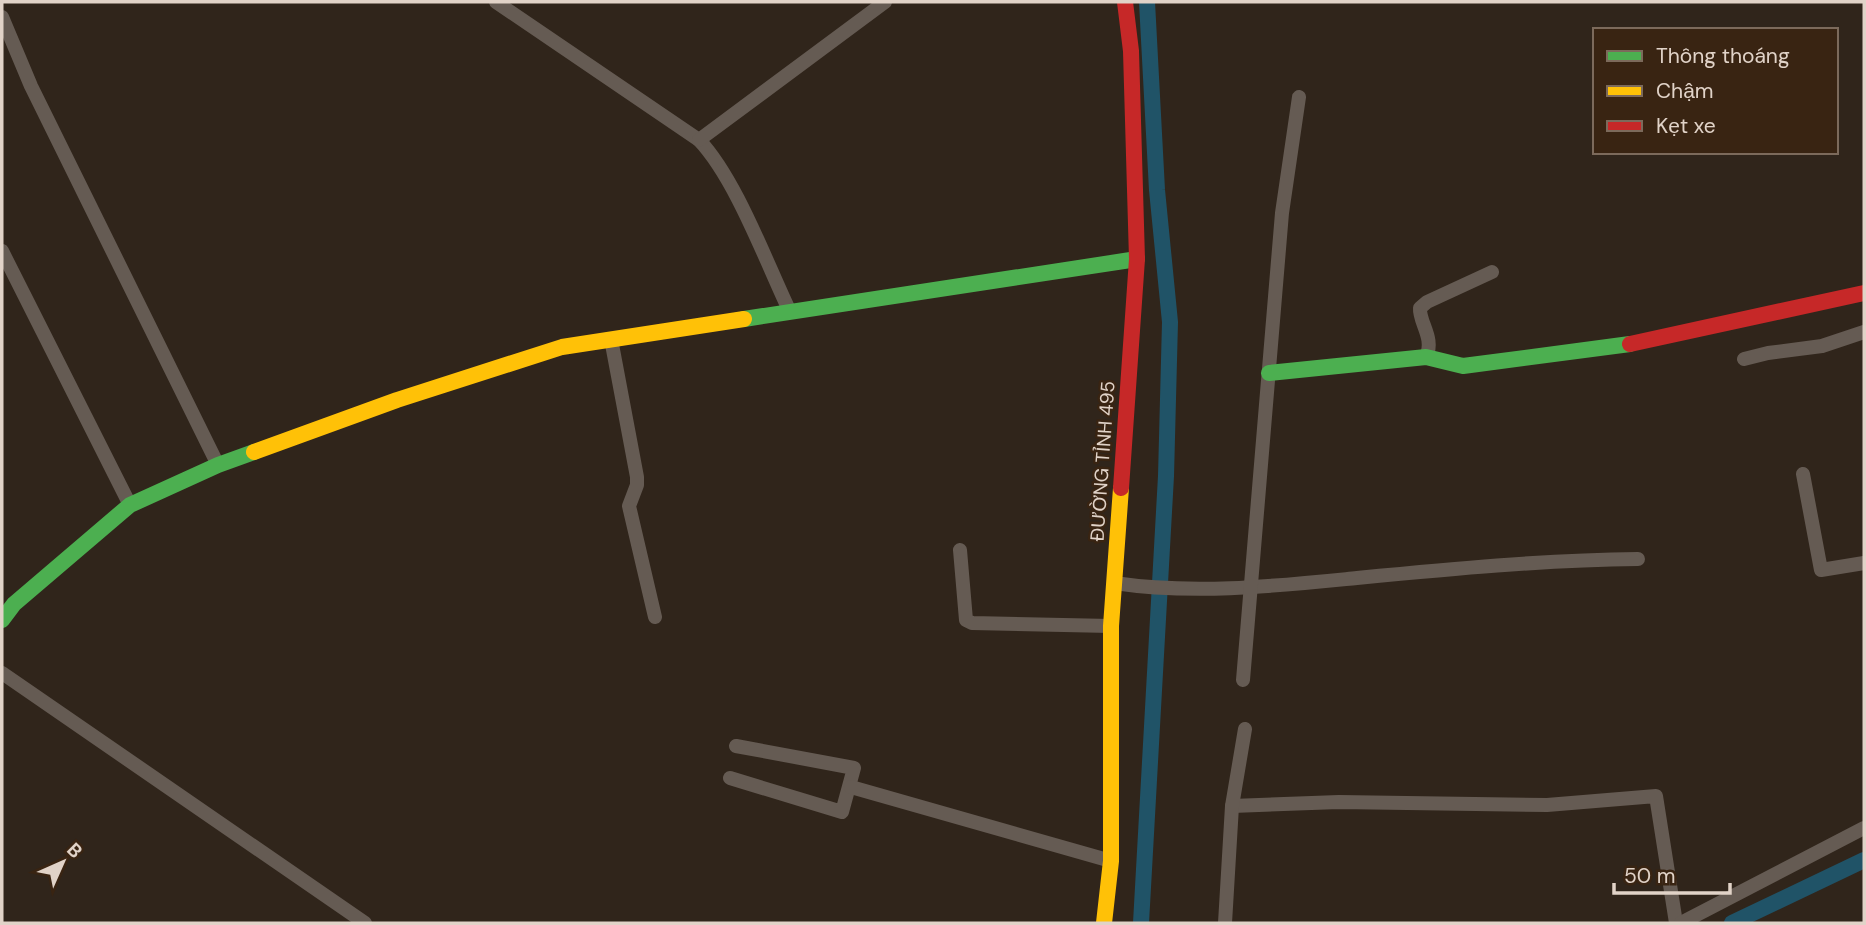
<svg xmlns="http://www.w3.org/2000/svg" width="1866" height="925" font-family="'DM Sans',sans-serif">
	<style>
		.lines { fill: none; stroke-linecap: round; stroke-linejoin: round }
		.canal { stroke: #205367; stroke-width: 16 }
		.street { stroke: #655b53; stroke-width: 14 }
		.fast { stroke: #4caf50; stroke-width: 16 }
		.slow { stroke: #ffc107; stroke-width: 16 }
		.jam { stroke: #c62828; stroke-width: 16 }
		.labels { text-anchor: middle; stroke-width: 5; stroke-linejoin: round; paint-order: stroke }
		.street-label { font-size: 19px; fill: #e1d3c8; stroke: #392412 }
	</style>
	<rect width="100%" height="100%" fill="#30251b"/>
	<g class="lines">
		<g class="canal">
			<path d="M1141 923 1166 476 1170 322 1157 190 1147 2"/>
			<path d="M1732 923 1864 860"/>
		</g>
		<g class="street">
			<path d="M496 2 699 140C736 179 766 262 790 312"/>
			<path d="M2 17 31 86 218 465"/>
			<path d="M699 140 885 2"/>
			<path d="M2 251 130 505"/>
			<path d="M611 339 637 477V485L629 506 655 617"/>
			<path d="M1426 357C1435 338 1419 323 1420 308L1427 302 1492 272"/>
			<path d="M1744 359 1768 353 1822 346 1864 332"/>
			<path d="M1803 474 1821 570 1864 563"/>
			<path d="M960 550 966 620 972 623 1111 626"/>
			<path d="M1114 583C1195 595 1276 586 1357 578 1450 569 1544 560 1638 559"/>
			<path d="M2 673 365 923"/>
			<path d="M1243 680 1282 213 1299 97"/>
			<path d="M730 778 842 812 854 768 736 746"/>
			<path d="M851 787 1111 861"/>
			<path d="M1232 806 1339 802 1547 805 1656 796 1676 923"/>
			<path d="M1225 923 1232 806 1245 729"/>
			<path d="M1681 923 1864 828"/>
		</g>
		<g class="fast">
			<path d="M744 319 1137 259"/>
			<path d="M1269 373 1426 357 1463 366 1630 344"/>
			<path d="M2 620 14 604 130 505 218 465 254 452"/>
		</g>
		<g class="slow">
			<path d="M254 452 397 400 562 347 744 319"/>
			<path d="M1104 923 1111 861V626L1121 488"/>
		</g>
		<g class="jam">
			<path d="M1630 344 1864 293"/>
			<path d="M1121 488 1137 259 1131 51 1125 2"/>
		</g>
	</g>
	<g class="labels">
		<g class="street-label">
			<text transform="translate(1102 461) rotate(-86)" y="7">ĐƯỜNG TỈNH 495</text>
		</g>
	</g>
	<rect width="1866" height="925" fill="none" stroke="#e1d3c8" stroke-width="7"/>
	<rect x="1593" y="28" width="245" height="126" fill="#392412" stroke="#7c6a5b" stroke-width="2"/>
	<rect x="1607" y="51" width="35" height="10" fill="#4caf50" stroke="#7c6a5b" stroke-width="2"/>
	<text x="1656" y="63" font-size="21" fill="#e1d3c8">Thông thoáng</text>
	<rect x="1607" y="86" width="35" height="10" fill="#ffc107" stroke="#7c6a5b" stroke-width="2"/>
	<text x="1656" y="98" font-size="21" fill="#e1d3c8">Chậm</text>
	<rect x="1607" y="121" width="35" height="10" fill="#c62828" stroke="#7c6a5b" stroke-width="2"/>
	<text x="1656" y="133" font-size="21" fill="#e1d3c8">Kẹt xe</text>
	<g transform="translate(63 862) rotate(45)" stroke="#392412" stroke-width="5" paint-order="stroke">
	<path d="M0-5L12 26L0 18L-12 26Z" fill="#e1d3c8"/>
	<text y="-10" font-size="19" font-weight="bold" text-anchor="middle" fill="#e1d3c8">B</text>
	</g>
	<path d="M1614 883v10h116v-10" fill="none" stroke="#e1d3c8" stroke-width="3.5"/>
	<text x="1624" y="883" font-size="21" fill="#e1d3c8" stroke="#392412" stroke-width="5" paint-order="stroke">50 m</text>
</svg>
